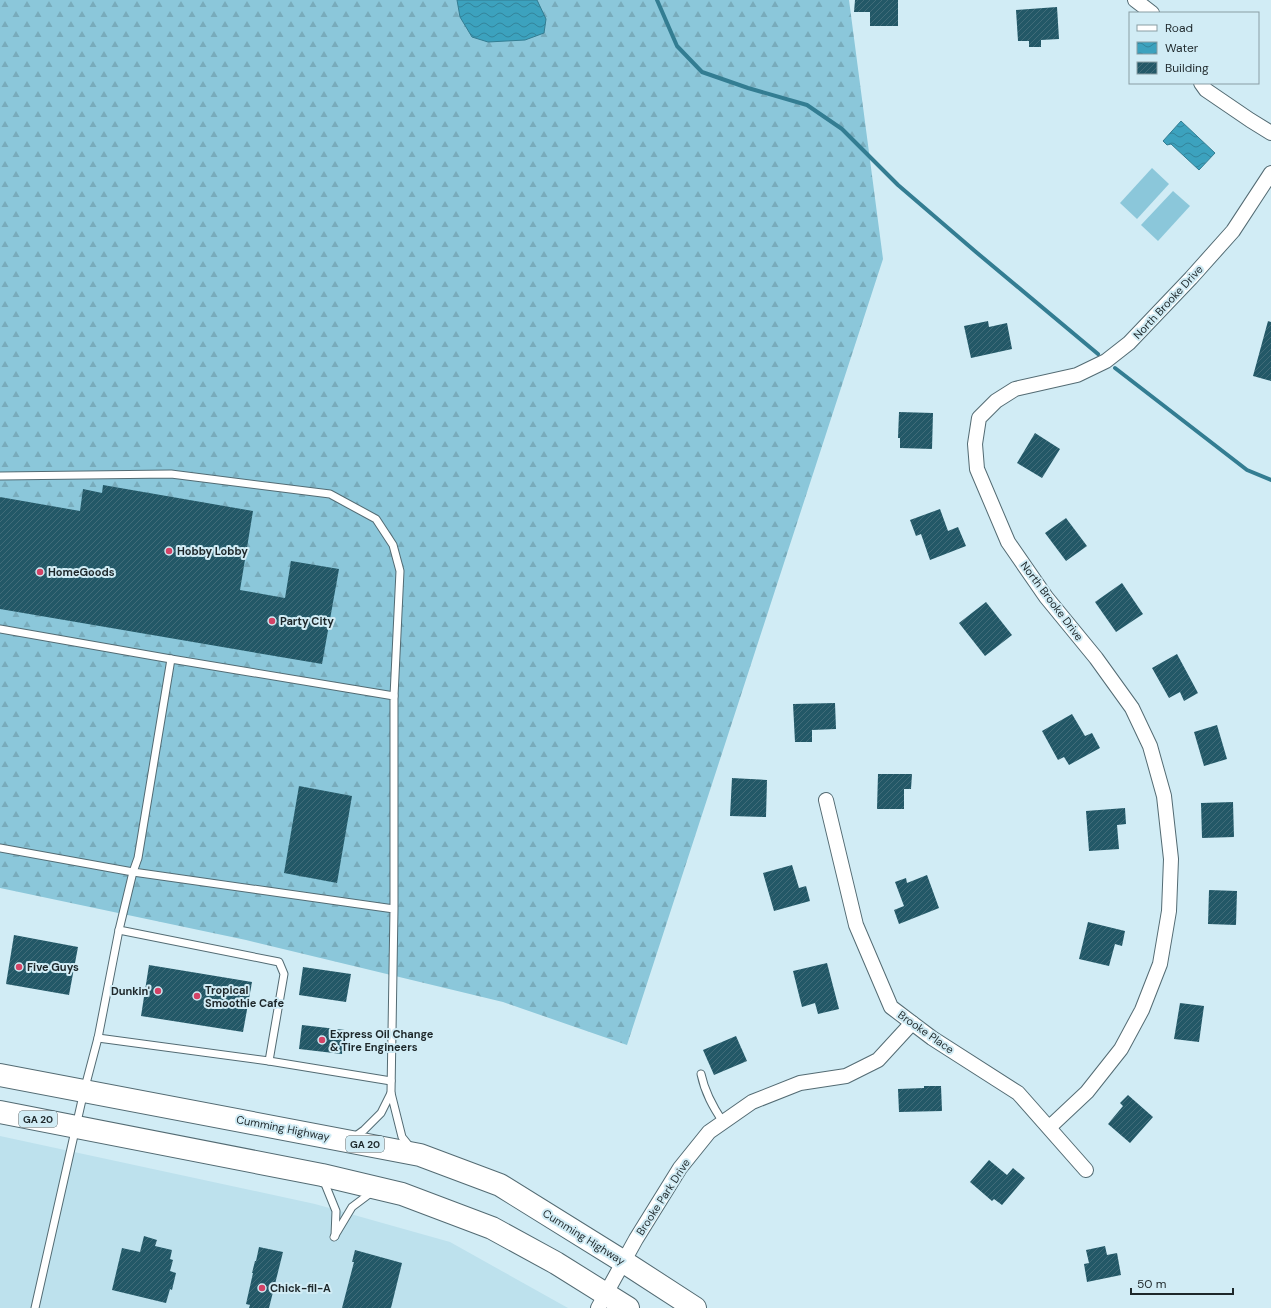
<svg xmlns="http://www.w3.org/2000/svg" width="1271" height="1308" font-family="'DM Sans',sans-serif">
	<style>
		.built { fill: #bde1ed }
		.forest { fill: url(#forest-firs) }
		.pitch { fill: #8bc7da }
		.water { fill: url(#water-waves); stroke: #337d92 }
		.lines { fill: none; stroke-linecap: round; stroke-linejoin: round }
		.stream { stroke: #337d92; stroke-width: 4 }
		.building { fill: url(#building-hatch) }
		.lane-casing { stroke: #536b73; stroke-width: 9 }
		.street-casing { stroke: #536b73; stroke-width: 16 }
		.primary-casing { stroke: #536b73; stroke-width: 24 }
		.lane { stroke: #fff; stroke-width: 7 }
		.street { stroke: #fff; stroke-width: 14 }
		.primary { stroke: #fff; stroke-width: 22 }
		.poi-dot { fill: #d34366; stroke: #d1ecf5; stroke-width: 1.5 }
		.labels { text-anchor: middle; stroke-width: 4; stroke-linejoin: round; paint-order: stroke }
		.shield { fill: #d1ecf5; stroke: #536267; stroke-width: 1 }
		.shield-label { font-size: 10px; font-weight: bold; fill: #1d272a }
		.street-label { font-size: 11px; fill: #1d272a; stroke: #d1ecf5 }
		.poi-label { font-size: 11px; font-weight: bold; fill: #1d272a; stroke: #d1ecf5; text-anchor: start }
	</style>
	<defs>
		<pattern id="forest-firs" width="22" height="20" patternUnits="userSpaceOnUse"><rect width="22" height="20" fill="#8bc7da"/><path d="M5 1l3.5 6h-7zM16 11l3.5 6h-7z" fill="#78abbb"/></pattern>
		<pattern id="water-waves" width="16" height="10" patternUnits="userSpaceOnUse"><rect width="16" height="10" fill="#3ca2be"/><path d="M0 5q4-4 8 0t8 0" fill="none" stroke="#32849b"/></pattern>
		<pattern id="building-hatch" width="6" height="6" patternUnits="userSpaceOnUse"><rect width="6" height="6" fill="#235867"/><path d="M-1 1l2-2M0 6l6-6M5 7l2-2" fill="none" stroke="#416c79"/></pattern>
	</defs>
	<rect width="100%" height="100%" fill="#d1ecf5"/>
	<path class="built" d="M0 1136 315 1204 450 1242 568 1308H0Z"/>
	<path class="forest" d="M0 0H849L883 259 627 1045 503 1002 246 940 0 888Z"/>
	<g class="pitch">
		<path d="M1152 168 1169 184 1137 219 1120 203Z"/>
		<path d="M1173 191 1190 206 1158 241 1141 225Z"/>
	</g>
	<g class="water">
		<path d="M457 0H537L546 19 544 33 525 40 488 42 472 37 460 17Z"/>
		<path d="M1181 121 1215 153 1199 170 1171 144 1167 145 1163 141Z"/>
	</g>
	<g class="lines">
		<g class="stream">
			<path d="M657 0 677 46 702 72 748 88 807 105 842 129 898 185 976 252 1098 354"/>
			<path d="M1115 368 1247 470 1271 480"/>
		</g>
	</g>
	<g class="building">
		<path d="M855 0H898V26H870V12H854Z"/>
		<path d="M1057 7 1059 39 1041 40V47H1029V41H1018L1016 10Z"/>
		<path d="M988 321 989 327 1007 323 1012 349 971 358 964 326Z"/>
		<path d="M1268 321 1271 322V381L1253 376Z"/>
		<path d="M899 412 933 413 932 449 900 448V438H898Z"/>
		<path d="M1035 433 1060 449 1042 478 1017 463Z"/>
		<path d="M103 485 253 511 240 590 285 598 291 561 339 569 322 664 0 609V497L80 511 83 489 102 493Z"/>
		<path d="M940 509 948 531 958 527 966 546 930 560 921 534 916 536 910 520Z"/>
		<path d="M1066 518 1087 546 1066 561 1045 533Z"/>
		<path d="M1122 583 1143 614 1116 632 1095 602Z"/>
		<path d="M986 602 1012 635 985 656 959 623Z"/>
		<path d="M1177 654 1198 693 1184 701 1180 692 1169 698 1152 668Z"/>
		<path d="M835 703 836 729 812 730V742H795L793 704Z"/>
		<path d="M1072 714 1085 736 1092 733 1100 748 1069 765 1064 757 1058 760 1042 731Z"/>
		<path d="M1217 725 1227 759 1204 766 1194 732Z"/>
		<path d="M878 774H912L911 789H904V809H877Z"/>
		<path d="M732 778 767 780 766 817 730 816Z"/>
		<path d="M299 786 352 796 337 883 284 873Z"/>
		<path d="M1233 802 1234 837 1202 838 1201 803Z"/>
		<path d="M1125 808 1126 824 1117 825 1119 849 1089 851 1086 811Z"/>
		<path d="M792 865 799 888 806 886 810 901 774 911 763 873Z"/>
		<path d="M927 875 939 908 899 924 894 910 904 906 895 882 906 878 907 883Z"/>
		<path d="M1209 890 1237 891 1236 925 1208 924Z"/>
		<path d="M1088 922 1125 931 1122 946 1115 944 1109 966 1079 959Z"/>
		<path d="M14 935 78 947 69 995 6 984Z"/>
		<path d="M827 963 839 1009 818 1014 815 1003 802 1007 793 971Z"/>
		<path d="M149 965 252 982 243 1032 141 1016Z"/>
		<path d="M303 967 351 974 346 1002 299 995Z"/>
		<path d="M1180 1003 1204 1006 1199 1042 1174 1039Z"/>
		<path d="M302 1025 345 1030 342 1054 299 1049Z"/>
		<path d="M736 1036 747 1061 714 1075 703 1050Z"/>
		<path d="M924 1086H941L942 1111 899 1112 898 1089 924 1088Z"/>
		<path d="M1128 1095 1153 1117 1130 1143 1108 1124 1123 1106 1120 1103Z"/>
		<path d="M989 1160 1007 1175 1013 1168 1025 1178 1002 1205 994 1199 992 1201 970 1182Z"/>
		<path d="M144 1236 157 1240 155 1246 172 1250 170 1259 173 1260 170 1271 176 1273 172 1290 170 1289 166 1303 112 1290 122 1248 140 1252Z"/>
		<path d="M1105 1246 1107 1255 1117 1253 1121 1275 1087 1282 1084 1264 1089 1263 1086 1250Z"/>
		<path d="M259 1247 283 1252 269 1308H249L250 1305 246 1304 253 1273H252L255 1261H256Z"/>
		<path d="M355 1250 402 1263 391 1308H342L354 1262H352Z"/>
	</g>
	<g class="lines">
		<defs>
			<g id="lane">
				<path d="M0 476 171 474 330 494 376 519 393 545 400 571 394 696"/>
				<path d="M0 629 171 659"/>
				<path d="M0 848 133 872 119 930 98 1038 84 1091 35 1308"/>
				<path d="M98 1038 269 1061 284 974 279 962 119 930"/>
				<path d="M269 1061 391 1081"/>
				<path d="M701 1074C705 1093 713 1107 723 1122"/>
				<path d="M391 1093 394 909V696L171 659 138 858 133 872 394 909"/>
				<path d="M353 1138 364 1130 381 1113 391 1093 402 1137 410 1147"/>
				<path d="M323 1179 336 1211 335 1236"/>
				<path d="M334 1237 352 1207 372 1192"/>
			</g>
			<g id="street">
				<path d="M1135 0 1152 13"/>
				<path d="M1201 83 1206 90 1250 120 1271 133"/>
				<path d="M826 800 856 925 891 1007 932 1038 1018 1093 1086 1170"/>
				<path d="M1049 1127 1054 1123 1087 1092 1121 1049 1142 1010 1160 964 1169 911 1171 859 1164 796 1150 746 1132 708 1096 658 1046 597 1008 542 977 469 975 444 979 418 996 401 1015 389 1077 375 1106 361 1129 343 1191 278 1233 231 1271 173"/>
				<path d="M598 1308 636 1239 680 1168 709 1132 752 1102 800 1083 846 1076 878 1060 912 1023"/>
			</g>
			<g id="primary">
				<path d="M0 1075 420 1155 500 1185 624 1262 695 1308"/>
				<path d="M0 1112 322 1175 402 1194 492 1228 556 1263 628 1308"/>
			</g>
		</defs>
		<use href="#lane" class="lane-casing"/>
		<use href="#street" class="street-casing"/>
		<use href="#primary" class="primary-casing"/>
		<use href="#lane" class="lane"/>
		<use href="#street" class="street"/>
		<use href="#primary" class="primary"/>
	</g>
	<g class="poi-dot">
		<circle cx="169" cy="551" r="4"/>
		<circle cx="40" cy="572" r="4"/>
		<circle cx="272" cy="621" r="4"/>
		<circle cx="19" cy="967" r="4"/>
		<circle cx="158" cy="991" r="4"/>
		<circle cx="197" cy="996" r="4"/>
		<circle cx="322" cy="1040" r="4"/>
		<circle cx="262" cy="1288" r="4"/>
	</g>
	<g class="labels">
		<g class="shield">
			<rect x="19" y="1111" width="38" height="16" rx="3"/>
			<rect x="346" y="1136" width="38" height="16" rx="3"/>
		</g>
		<g class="shield-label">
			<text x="38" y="1123">GA 20</text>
			<text x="365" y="1148">GA 20</text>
		</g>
		<g class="street-label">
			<text transform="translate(1168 302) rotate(-47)" y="4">North Brooke Drive</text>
			<text transform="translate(1052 601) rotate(53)" y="4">North Brooke Drive</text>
			<text transform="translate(926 1032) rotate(35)" y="4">Brooke Place</text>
			<text transform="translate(283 1128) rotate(11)" y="4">Cumming Highway</text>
			<text transform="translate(663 1197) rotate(-57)" y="4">Brooke Park Drive</text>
			<text transform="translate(584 1237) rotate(32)" y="4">Cumming Highway</text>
		</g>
		<g class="poi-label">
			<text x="177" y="555">Hobby Lobby</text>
			<text x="48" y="576">HomeGoods</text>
			<text x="280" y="625">Party City</text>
			<text x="27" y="971">Five Guys</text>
			<text x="205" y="994">Tropical<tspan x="205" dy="13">Smoothie Cafe</tspan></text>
			<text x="150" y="995" text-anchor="end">Dunkin'</text>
			<text x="330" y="1038">Express Oil Change<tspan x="330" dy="13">&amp; Tire Engineers</tspan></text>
			<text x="270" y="1292">Chick-fil-A</text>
		</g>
	</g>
	<rect x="1129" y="12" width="130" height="72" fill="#d1ecf5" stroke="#899da4"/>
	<rect x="1137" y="25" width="20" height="6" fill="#ffffff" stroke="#899da4"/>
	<text x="1165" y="32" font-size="12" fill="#1d272a">Road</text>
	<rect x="1137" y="42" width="20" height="12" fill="url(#water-waves)" stroke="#899da4"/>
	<text x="1165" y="52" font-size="12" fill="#1d272a">Water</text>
	<rect x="1137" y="62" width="20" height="12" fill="url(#building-hatch)" stroke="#899da4"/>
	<text x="1165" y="72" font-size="12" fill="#1d272a">Building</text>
	<path d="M1131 1288v6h102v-6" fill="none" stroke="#1d272a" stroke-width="2"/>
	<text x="1137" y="1288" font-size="12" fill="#1d272a" stroke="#d1ecf5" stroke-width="3" paint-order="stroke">50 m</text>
</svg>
